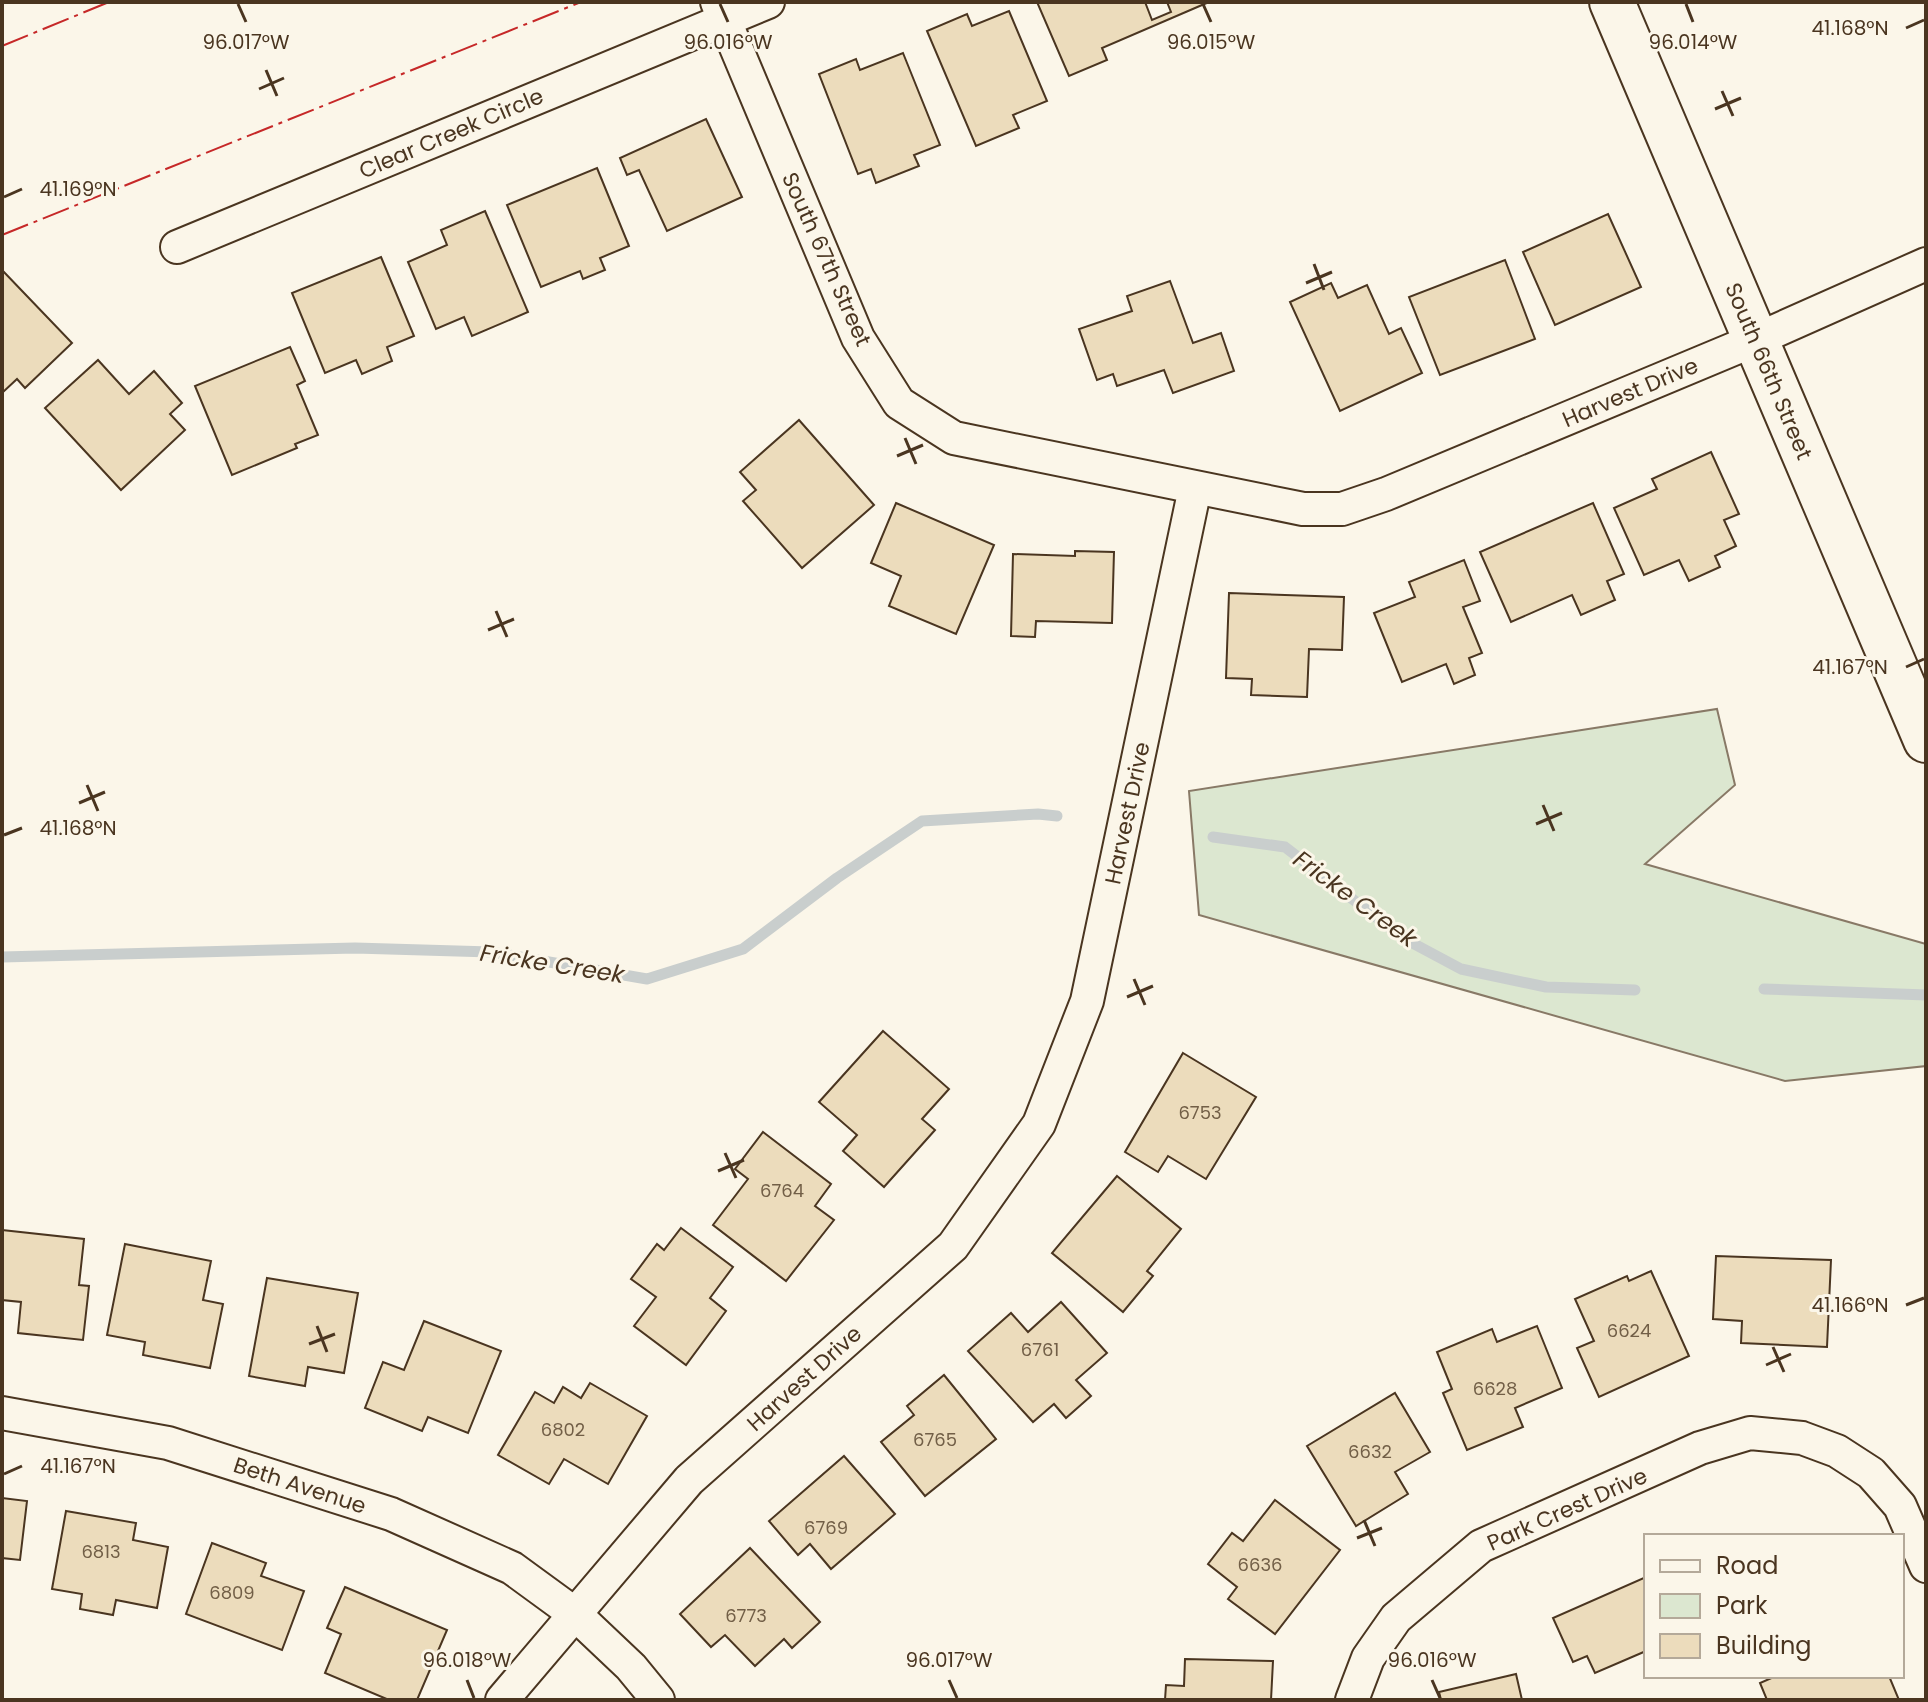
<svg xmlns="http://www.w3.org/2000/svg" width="1928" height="1702" font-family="Poppins,sans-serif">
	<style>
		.green { fill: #dce7d0; stroke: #887966; stroke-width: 2 }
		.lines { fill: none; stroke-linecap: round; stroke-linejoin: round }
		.stream { stroke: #c9cecd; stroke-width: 11 }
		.building { fill: #ecdcbc; stroke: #4a3520; stroke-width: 2 }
		.street-casing { stroke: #4a3520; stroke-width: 36 }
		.secondary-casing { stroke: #4a3520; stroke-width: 48 }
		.street { stroke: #fbf6e9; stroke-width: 32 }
		.secondary { stroke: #fbf6e9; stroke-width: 44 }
		.power { stroke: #c62828; stroke-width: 2; stroke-dasharray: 28 6 4 6; stroke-linecap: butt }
		.ticks { fill: none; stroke: #4a3520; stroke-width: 3 }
		.labels { text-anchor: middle; stroke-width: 6; stroke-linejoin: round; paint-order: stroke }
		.number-label { font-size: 18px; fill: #725f47 }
		.street-label { font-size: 22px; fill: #4a3520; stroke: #fbf6e9 }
		.water-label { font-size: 24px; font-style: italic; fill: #4a3520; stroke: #fbf6e9 }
		.ticks-label { font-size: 20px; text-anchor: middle; fill: #4a3520; stroke: #fbf6e9; stroke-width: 6; stroke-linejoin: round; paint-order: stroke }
	</style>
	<rect width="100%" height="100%" fill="#fbf6e9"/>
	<path class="green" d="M1717 709 1735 785 1645 864 1926 944V1066L1785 1081 1199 915 1189 791Z"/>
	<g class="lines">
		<g class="stream">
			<path d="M1213 837 1285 847 1403 938 1461 969 1546 987 1635 990"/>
			<path d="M2 957 355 948 491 952 647 979 743 949 837 878 922 821 1038 814 1057 816"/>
			<path d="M1764 989 1926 995"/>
		</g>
	</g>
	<g class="building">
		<path d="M1037 2H1145L1152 20 1171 12 1167 2H1209L1102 48 1107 60 1069 76Z"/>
		<path d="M1009 11 1047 101 1013 115 1019 128 976 146 927 31 967 14 972 26Z"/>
		<path d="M903 53 940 145 914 155 919 166 876 183 871 169 858 174 819 74 856 59 860 70Z"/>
		<path d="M706 119 742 197 667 231 639 170 627 175 620 158Z"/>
		<path d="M597 168 629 246 600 258 605 270 583 279 580 271 541 287 507 205Z"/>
		<path d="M485 211 528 312 472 336 464 317 436 329 408 262 447 245 441 230Z"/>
		<path d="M1608 214 1641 287 1555 325 1523 252Z"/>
		<path d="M381 257 414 336 387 347 392 361 362 374 356 360 325 373 292 293Z"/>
		<path d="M1505 260 1535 339 1440 375 1409 297Z"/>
		<path d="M2 270 72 343 25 388 17 379 2 393Z"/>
		<path d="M1170 281 1193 343 1221 333 1234 371 1173 393 1164 370 1117 386 1113 374 1097 380 1079 329 1132 311 1127 296Z"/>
		<path d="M1331 283 1338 298 1367 285 1389 334 1401 328 1422 373 1340 411 1290 302Z"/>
		<path d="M290 347 305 381 297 385 318 435 295 444 297 448 232 475 195 386Z"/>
		<path d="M98 360 129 394 154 371 182 403 170 414 185 430 121 490 45 408Z"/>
		<path d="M799 420 874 505 802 568 743 501 756 490 740 472Z"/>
		<path d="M1711 452 1739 514 1724 520 1736 546 1715 556 1720 567 1689 581 1679 560 1644 575 1614 508 1657 489 1652 479Z"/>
		<path d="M896 503 994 545 956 634 889 606 901 576 871 563Z"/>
		<path d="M1593 503 1624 574 1607 581 1615 600 1581 615 1572 595 1511 622 1480 552Z"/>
		<path d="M1075 551 1114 552 1112 623 1036 621 1035 637 1011 636 1013 554 1075 556Z"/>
		<path d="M1464 560 1480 601 1463 607 1482 653 1469 658 1475 675 1454 684 1446 664 1402 682 1374 613 1415 597 1409 582Z"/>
		<path d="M1229 593 1344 597 1342 650 1309 649 1307 697 1251 695 1252 679 1226 678Z"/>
		<path d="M883 1031 949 1089 922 1119 935 1130 884 1187 843 1151 857 1135 819 1102Z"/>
		<path d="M1183 1053 1256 1097 1206 1179 1168 1156 1158 1172 1125 1152Z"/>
		<path d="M763 1132 831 1184 815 1206 834 1220 786 1281 713 1225 748 1179 735 1169Z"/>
		<path d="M1117 1176 1181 1229 1147 1271 1153 1276 1123 1312 1052 1253Z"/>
		<path d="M681 1228 733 1267 710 1298 726 1311 686 1365 634 1326 656 1297 631 1279 657 1244 664 1250Z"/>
		<path d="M2 1230 84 1239 79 1285 89 1286 83 1340 18 1333 21 1302 2 1300Z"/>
		<path d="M125 1244 211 1261 203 1300 223 1304 210 1368 143 1355 145 1342 107 1335Z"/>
		<path d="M1716 1256 1831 1260 1827 1347 1741 1343 1742 1321 1713 1319Z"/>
		<path d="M1651 1271 1689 1356 1599 1397 1577 1348 1594 1341 1575 1299 1627 1276 1629 1281Z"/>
		<path d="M267 1278 358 1293 344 1373 308 1367 305 1386 249 1376Z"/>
		<path d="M1061 1302 1107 1353 1076 1380 1091 1396 1066 1418 1054 1404 1033 1422 968 1351 1011 1313 1028 1332Z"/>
		<path d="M424 1321 501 1351 468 1433 428 1417 422 1431 365 1408 383 1362 404 1370Z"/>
		<path d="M1537 1326 1562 1388 1515 1408 1523 1427 1467 1450 1443 1393 1452 1389 1437 1352 1492 1329 1497 1342Z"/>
		<path d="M944 1375 996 1439 925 1496 881 1442 914 1415 907 1406Z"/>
		<path d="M590 1383 647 1416 608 1484 564 1459 549 1484 498 1455 535 1392 554 1403 563 1387 581 1398Z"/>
		<path d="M1395 1393 1430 1452 1395 1472 1408 1494 1356 1526 1307 1446Z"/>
		<path d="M844 1456 895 1514 831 1569 810 1544 798 1555 769 1521Z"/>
		<path d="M2 1498 27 1501 20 1560 2 1558Z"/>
		<path d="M1275 1500 1340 1550 1275 1634 1228 1599 1237 1587 1208 1564 1232 1533 1243 1541Z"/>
		<path d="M66 1511 136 1523 133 1540 168 1547 157 1608 116 1600 113 1615 80 1609 82 1594 52 1589Z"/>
		<path d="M212 1543 266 1563 261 1576 304 1591 282 1650 186 1614Z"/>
		<path d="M750 1548 820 1622 792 1648 784 1639 755 1666 725 1635 711 1647 680 1614Z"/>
		<path d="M1646 1577V1651L1595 1673 1587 1656 1573 1662 1553 1618Z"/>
		<path d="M345 1587 447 1630 417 1700H389L325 1673 341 1634 327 1628Z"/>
		<path d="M1185 1659 1273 1661 1271 1700H1165L1166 1685 1184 1686Z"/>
		<path d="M1516 1674 1522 1700H1441L1439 1692Z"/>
		<path d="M1776 1676H1889L1899 1700H1767L1760 1683Z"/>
	</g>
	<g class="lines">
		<defs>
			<g id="street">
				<path d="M717 2 858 338 899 403 954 438 1303 509H1342L1386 494 1755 340 1926 264"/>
				<path d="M177 247 768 2"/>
				<path d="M2 1413 168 1443 391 1514 512 1568 575 1614 631 1667 658 1700"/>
				<path d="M502 1700 689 1480 953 1246 1039 1124 1087 1001 1195 488"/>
				<path d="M1352 1700 1368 1658 1396 1618 1481 1546 1700 1448 1750 1433 1802 1438 1837 1451 1871 1473 1900 1506 1926 1566"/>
			</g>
			<path id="secondary" d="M1612 2 1926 740"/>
		</defs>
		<use href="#street" class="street-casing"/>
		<use href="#secondary" class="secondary-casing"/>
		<use href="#street" class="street"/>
		<use href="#secondary" class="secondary"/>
		<g class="power">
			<path d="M2 46 109 2"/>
			<path d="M2 235 581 2"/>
		</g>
	</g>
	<path class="ticks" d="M238 4 246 22M720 4 728 22M1203 4 1211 22M1686 4 1693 22M1906 28 1924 20M266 70 277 96M259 89 284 78M1722 91 1733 116M1715 109 1741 98M4 197 22 189M1314 264 1324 290M1306 283 1332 272M905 438 916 464M897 456 923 445M496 611 507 637M488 630 514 619M1906 667 1924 659M87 785 98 811M79 803 105 792M1543 805 1554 831M1536 824 1562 813M4 835 22 828M1134 979 1145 1005M1127 997 1153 986M725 1153 736 1178M718 1171 744 1160M1906 1305 1924 1298M317 1326 327 1352M309 1344 335 1334M1773 1347 1784 1372M1766 1365 1791 1354M4 1474 22 1466M1364 1520 1375 1546M1357 1538 1382 1528M467 1680 474 1698M949 1680 957 1698M1432 1680 1440 1698"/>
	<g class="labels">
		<g class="number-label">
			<text x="1200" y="1119">6753</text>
			<text x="782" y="1197">6764</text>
			<text x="1629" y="1337">6624</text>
			<text x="1040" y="1356">6761</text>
			<text x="1495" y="1395">6628</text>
			<text x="563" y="1436">6802</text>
			<text x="935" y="1446">6765</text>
			<text x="1370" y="1458">6632</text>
			<text x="826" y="1534">6769</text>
			<text x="101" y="1558">6813</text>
			<text x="1260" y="1571">6636</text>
			<text x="232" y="1599">6809</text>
			<text x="746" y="1622">6773</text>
		</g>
		<g class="street-label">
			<text transform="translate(451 133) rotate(-23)" y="8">Clear Creek Circle</text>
			<text transform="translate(827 259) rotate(66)" y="8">South 67th Street</text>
			<text transform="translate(1769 371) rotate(67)" y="8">South 66th Street</text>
			<text transform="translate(1630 392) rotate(-23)" y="8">Harvest Drive</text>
			<text transform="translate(1127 813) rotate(-78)" y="8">Harvest Drive</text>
			<text transform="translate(804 1378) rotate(-42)" y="8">Harvest Drive</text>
			<text transform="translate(300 1485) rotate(18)" y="8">Beth Avenue</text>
			<text transform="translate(1567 1509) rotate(-24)" y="8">Park Crest Drive</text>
		</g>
		<g class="water-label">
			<text transform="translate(1355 899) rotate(36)" y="8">Fricke Creek</text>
			<text transform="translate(552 964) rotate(9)" y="8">Fricke Creek</text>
		</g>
	</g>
	<g class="ticks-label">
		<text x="1850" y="35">41.168°N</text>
		<text x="246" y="49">96.017°W</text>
		<text x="728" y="49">96.016°W</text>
		<text x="1211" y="49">96.015°W</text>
		<text x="1693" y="49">96.014°W</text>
		<text x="78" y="196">41.169°N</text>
		<text x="1850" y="674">41.167°N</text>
		<text x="78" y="835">41.168°N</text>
		<text x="1850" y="1312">41.166°N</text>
		<text x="78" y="1473">41.167°N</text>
		<text x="467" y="1667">96.018°W</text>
		<text x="949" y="1667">96.017°W</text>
		<text x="1432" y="1667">96.016°W</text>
	</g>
	<rect width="1928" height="1702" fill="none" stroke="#4a3520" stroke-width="8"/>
	<rect x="1644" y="1534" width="260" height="144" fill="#fbf6e9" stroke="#b4a999" stroke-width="2"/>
	<rect x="1660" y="1560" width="40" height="12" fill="#fbf6e9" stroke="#b4a999" stroke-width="2"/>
	<text x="1716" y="1574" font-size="24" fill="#4a3520">Road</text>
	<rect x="1660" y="1594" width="40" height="24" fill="#dce7d0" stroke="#b4a999" stroke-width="2"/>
	<text x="1716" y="1614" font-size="24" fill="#4a3520">Park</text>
	<rect x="1660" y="1634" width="40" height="24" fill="#ecdcbc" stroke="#b4a999" stroke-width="2"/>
	<text x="1716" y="1654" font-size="24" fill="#4a3520">Building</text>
</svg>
